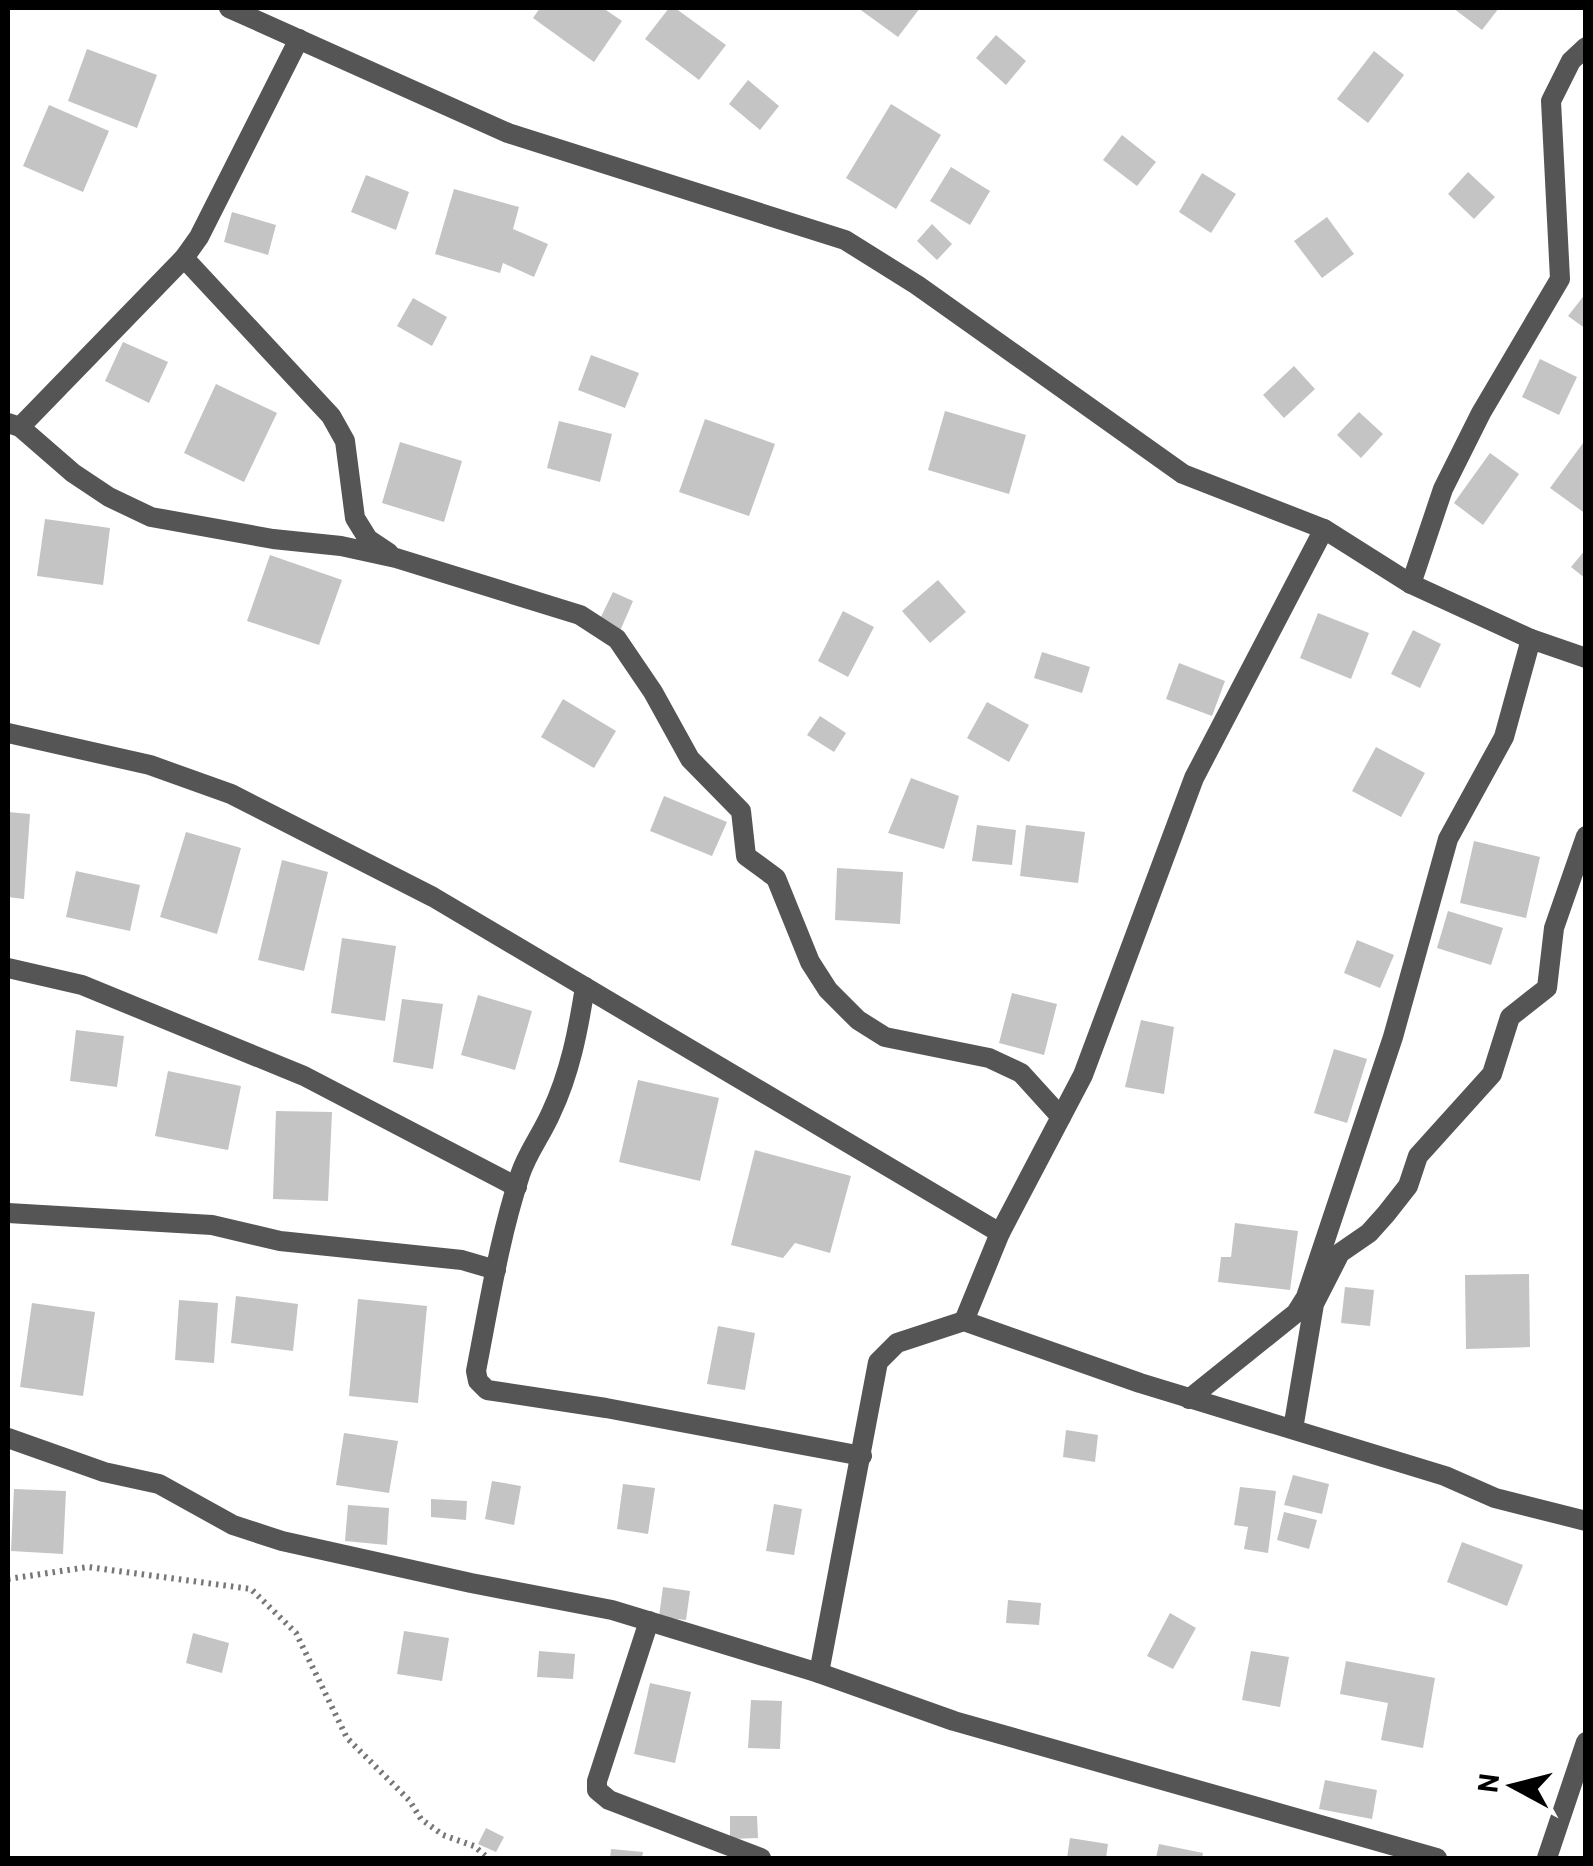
<svg xmlns="http://www.w3.org/2000/svg" width="1593" height="1866" font-family="Barlow,sans-serif">
	<style>
		.building { fill: #c4c4c4 }
		.lines { fill: none; stroke-linecap: round; stroke-linejoin: round }
		.path { stroke: #777; stroke-width: 6; stroke-dasharray: 2.5 5; stroke-linecap: butt }
		.street { stroke: #555; stroke-width: 20 }
	</style>
	<rect width="100%" height="100%" fill="#fff"/>
	<g class="building">
		<path d="M540 8H603L622 21 594 62 533 18Z"/>
		<path d="M669 8H675L726 45 699 80 645 39Z"/>
		<path d="M858 8H920L898 37Z"/>
		<path d="M1453 8H1499L1482 30Z"/>
		<path d="M996 35 1026 61 1006 85 976 58Z"/>
		<path d="M87 49 157 75 137 128 68 101Z"/>
		<path d="M1374 51 1404 75 1368 123 1337 99Z"/>
		<path d="M748 80 779 106 760 130 729 104Z"/>
		<path d="M891 104 941 135 896 209 846 178Z"/>
		<path d="M49 105 109 131 83 192 23 166Z"/>
		<path d="M1122 135 1156 162 1137 186 1103 160Z"/>
		<path d="M951 167 990 191 970 225 930 201Z"/>
		<path d="M1468 172 1495 197 1474 219 1448 194Z"/>
		<path d="M1202 173 1236 194 1211 233 1179 212Z"/>
		<path d="M366 175 409 192 396 230 351 212Z"/>
		<path d="M454 189 519 207 513 229 548 244 534 277 503 263 500 273 435 254Z"/>
		<path d="M232 212 276 225 268 255 224 242Z"/>
		<path d="M1327 217 1354 254 1322 278 1294 241Z"/>
		<path d="M932 224 952 244 937 260 917 241Z"/>
		<path d="M1586 293V329L1568 316Z"/>
		<path d="M413 298 447 317 432 346 397 326Z"/>
		<path d="M123 342 168 362 149 403 105 381Z"/>
		<path d="M591 355 639 373 625 408 578 390Z"/>
		<path d="M1540 359 1577 377 1559 415 1522 397Z"/>
		<path d="M1294 366 1315 389 1284 418 1263 395Z"/>
		<path d="M216 384 277 413 244 482 184 453Z"/>
		<path d="M945 411 1026 435 1009 494 928 470Z"/>
		<path d="M1359 412 1383 434 1361 458 1337 435Z"/>
		<path d="M705 419 775 444 749 516 679 492Z"/>
		<path d="M559 421 612 434 600 482 547 468Z"/>
		<path d="M1586 439V514L1550 488Z"/>
		<path d="M400 442 462 461 444 522 382 503Z"/>
		<path d="M1490 453 1519 474 1483 525 1454 503Z"/>
		<path d="M45 519 110 528 103 585 37 576Z"/>
		<path d="M1586 549V579L1571 567Z"/>
		<path d="M270 555 342 580 319 645 247 621Z"/>
		<path d="M938 580 966 612 930 643 902 611Z"/>
		<path d="M613 592 633 601 620 631 599 621Z"/>
		<path d="M843 611 874 627 848 677 818 661Z"/>
		<path d="M1318 613 1369 633 1351 679 1300 658Z"/>
		<path d="M1413 630 1441 644 1420 688 1391 674Z"/>
		<path d="M1042 652 1090 667 1082 693 1034 678Z"/>
		<path d="M1179 663 1225 681 1212 716 1166 699Z"/>
		<path d="M563 699 616 731 594 768 541 737Z"/>
		<path d="M987 702 1029 725 1009 762 967 738Z"/>
		<path d="M820 716 846 733 834 752 807 735Z"/>
		<path d="M1376 747 1425 773 1401 817 1352 791Z"/>
		<path d="M911 778 959 796 944 849 888 833Z"/>
		<path d="M664 796 727 822 712 856 650 831Z"/>
		<path d="M8 812 30 814 24 899 8 897Z"/>
		<path d="M977 825 1016 830 1012 865 972 861Z"/>
		<path d="M1026 825 1085 832 1078 883 1020 876Z"/>
		<path d="M186 832 241 848 217 934 160 917Z"/>
		<path d="M1474 841 1540 857 1526 918 1460 903Z"/>
		<path d="M282 860 328 872 304 971 258 960Z"/>
		<path d="M837 868 903 872 900 924 835 920Z"/>
		<path d="M76 871 140 885 130 931 66 917Z"/>
		<path d="M1448 911 1503 928 1491 965 1437 948Z"/>
		<path d="M342 938 396 946 385 1021 331 1013Z"/>
		<path d="M1357 940 1394 955 1380 988 1344 973Z"/>
		<path d="M1012 993 1057 1004 1044 1055 999 1043Z"/>
		<path d="M478 995 532 1011 515 1070 461 1055Z"/>
		<path d="M402 999 443 1004 433 1069 393 1062Z"/>
		<path d="M1141 1020 1174 1027 1164 1094 1125 1087Z"/>
		<path d="M76 1030 124 1036 117 1087 70 1081Z"/>
		<path d="M1334 1049 1367 1059 1347 1123 1314 1113Z"/>
		<path d="M168 1071 241 1086 228 1150 155 1136Z"/>
		<path d="M638 1080 719 1098 700 1181 619 1162Z"/>
		<path d="M276 1111 332 1112 328 1201 273 1199Z"/>
		<path d="M755 1150 851 1176 830 1253 795 1243 783 1258 731 1245Z"/>
		<path d="M1235 1223 1298 1231 1290 1290 1218 1282 1221 1257H1231Z"/>
		<path d="M1529 1274 1530 1347 1466 1349 1465 1275Z"/>
		<path d="M1345 1287 1374 1290 1370 1326 1341 1323Z"/>
		<path d="M236 1296 298 1304 293 1351 231 1343Z"/>
		<path d="M358 1299 427 1306 418 1403 349 1396Z"/>
		<path d="M179 1300 218 1303 214 1363 175 1360Z"/>
		<path d="M32 1303 95 1312 83 1396 20 1387Z"/>
		<path d="M718 1326 755 1333 745 1390 707 1384Z"/>
		<path d="M1066 1430 1098 1435 1095 1462 1063 1457Z"/>
		<path d="M344 1433 398 1441 389 1493 336 1485Z"/>
		<path d="M1293 1475 1329 1484 1322 1514 1284 1505Z"/>
		<path d="M492 1481 521 1486 514 1525 485 1519Z"/>
		<path d="M623 1484 655 1488 648 1534 617 1529Z"/>
		<path d="M1240 1487 1276 1491 1268 1553 1244 1549 1248 1527 1234 1525Z"/>
		<path d="M14 1489 66 1491 63 1554 11 1551Z"/>
		<path d="M431 1499 467 1501 466 1520 431 1517Z"/>
		<path d="M774 1504 802 1509 794 1555 766 1551Z"/>
		<path d="M348 1505 389 1508 387 1545 345 1541Z"/>
		<path d="M1284 1512 1317 1520 1309 1549 1277 1540Z"/>
		<path d="M1462 1542 1523 1565 1507 1606 1447 1582Z"/>
		<path d="M663 1587 690 1591 686 1620 659 1617Z"/>
		<path d="M1008 1600 1041 1603 1039 1625 1006 1623Z"/>
		<path d="M1170 1613 1196 1628 1173 1669 1147 1656Z"/>
		<path d="M404 1631 449 1638 442 1681 397 1674Z"/>
		<path d="M193 1633 229 1643 222 1673 186 1663Z"/>
		<path d="M539 1651 575 1654 573 1679 537 1677Z"/>
		<path d="M1251 1651 1289 1657 1280 1707 1242 1700Z"/>
		<path d="M1346 1661 1435 1678 1423 1748 1381 1740 1388 1703 1340 1694Z"/>
		<path d="M650 1683 691 1692 675 1763 634 1754Z"/>
		<path d="M751 1700 782 1701 780 1749 748 1748Z"/>
		<path d="M1325 1780 1377 1790 1372 1819 1319 1809Z"/>
		<path d="M730 1816H757L758 1838 730 1839Z"/>
		<path d="M486 1828 504 1837 496 1852 478 1844Z"/>
		<path d="M1070 1838 1108 1844 1106 1858H1067Z"/>
		<path d="M1159 1844 1203 1853 1202 1858H1156Z"/>
		<path d="M611 1849 643 1852 642 1858H610Z"/>
	</g>
	<g class="lines">
		<path class="path" d="M8 1579 88 1567 251 1589 296 1633 347 1738 409 1800 421 1819 443 1835 474 1846 488 1858"/>
		<g class="street">
			<path d="M229 8 508 133 845 240 917 285 1183 474 1324 529 1411 584 1531 639 1586 658"/>
			<path d="M184 258 331 416 345 441 355 518 368 539 389 553"/>
			<path d="M8 423 20 427 73 473 109 497 151 517 273 539 341 546 396 558 580 615 617 639 653 692 690 759 741 811 746 856 776 878 810 962 828 990 858 1020 885 1037 989 1058 1021 1073 1061 1117"/>
			<path d="M20 427 184 258 199 237 299 39"/>
			<path d="M1411 584 1443 489 1481 413 1560 279 1551 101 1571 61 1586 47"/>
			<path d="M8 733 150 765 231 794 433 897 1000 1233"/>
			<path d="M8 968 82 985 304 1076 517 1187"/>
			<path d="M585 987C578 1031 570 1073 551 1113 542 1134 527 1153 520 1175 499 1239 489 1305 476 1371L478 1381 487 1390 606 1408 862 1456"/>
			<path d="M8 1213 212 1225 280 1241 462 1260 496 1270"/>
			<path d="M964 1321 1000 1233 1083 1075 1194 778 1324 529"/>
			<path d="M1189 1399 1296 1313 1306 1297 1393 1037 1448 839 1504 737 1531 639"/>
			<path d="M1293 1429 1314 1304 1340 1253 1369 1233 1386 1214 1408 1186 1418 1156 1492 1074 1510 1017 1547 988 1554 928 1586 836"/>
			<path d="M8 1438 104 1472 159 1484 233 1525 282 1541 471 1583 612 1610 819 1673 954 1721 1437 1858"/>
			<path d="M649 1621 597 1781V1790L609 1800 761 1858"/>
			<path d="M819 1673 878 1362 897 1343 964 1321 1140 1383 1445 1476 1495 1498 1586 1521"/>
			<path d="M1547 1858 1586 1742"/>
		</g>
	</g>
	<rect width="1593" height="1866" fill="none" stroke="#000000" stroke-width="20"/>
	<g transform="translate(1513 1786) rotate(277)" stroke="#ffffff" stroke-width="8" paint-order="stroke">
	<path d="M0-8L18 38L0 25L-18 38Z" fill="#000000"/>
	<text y="-15" font-size="28" font-weight="bold" text-anchor="middle" fill="#000000">N</text>
	</g>
</svg>
